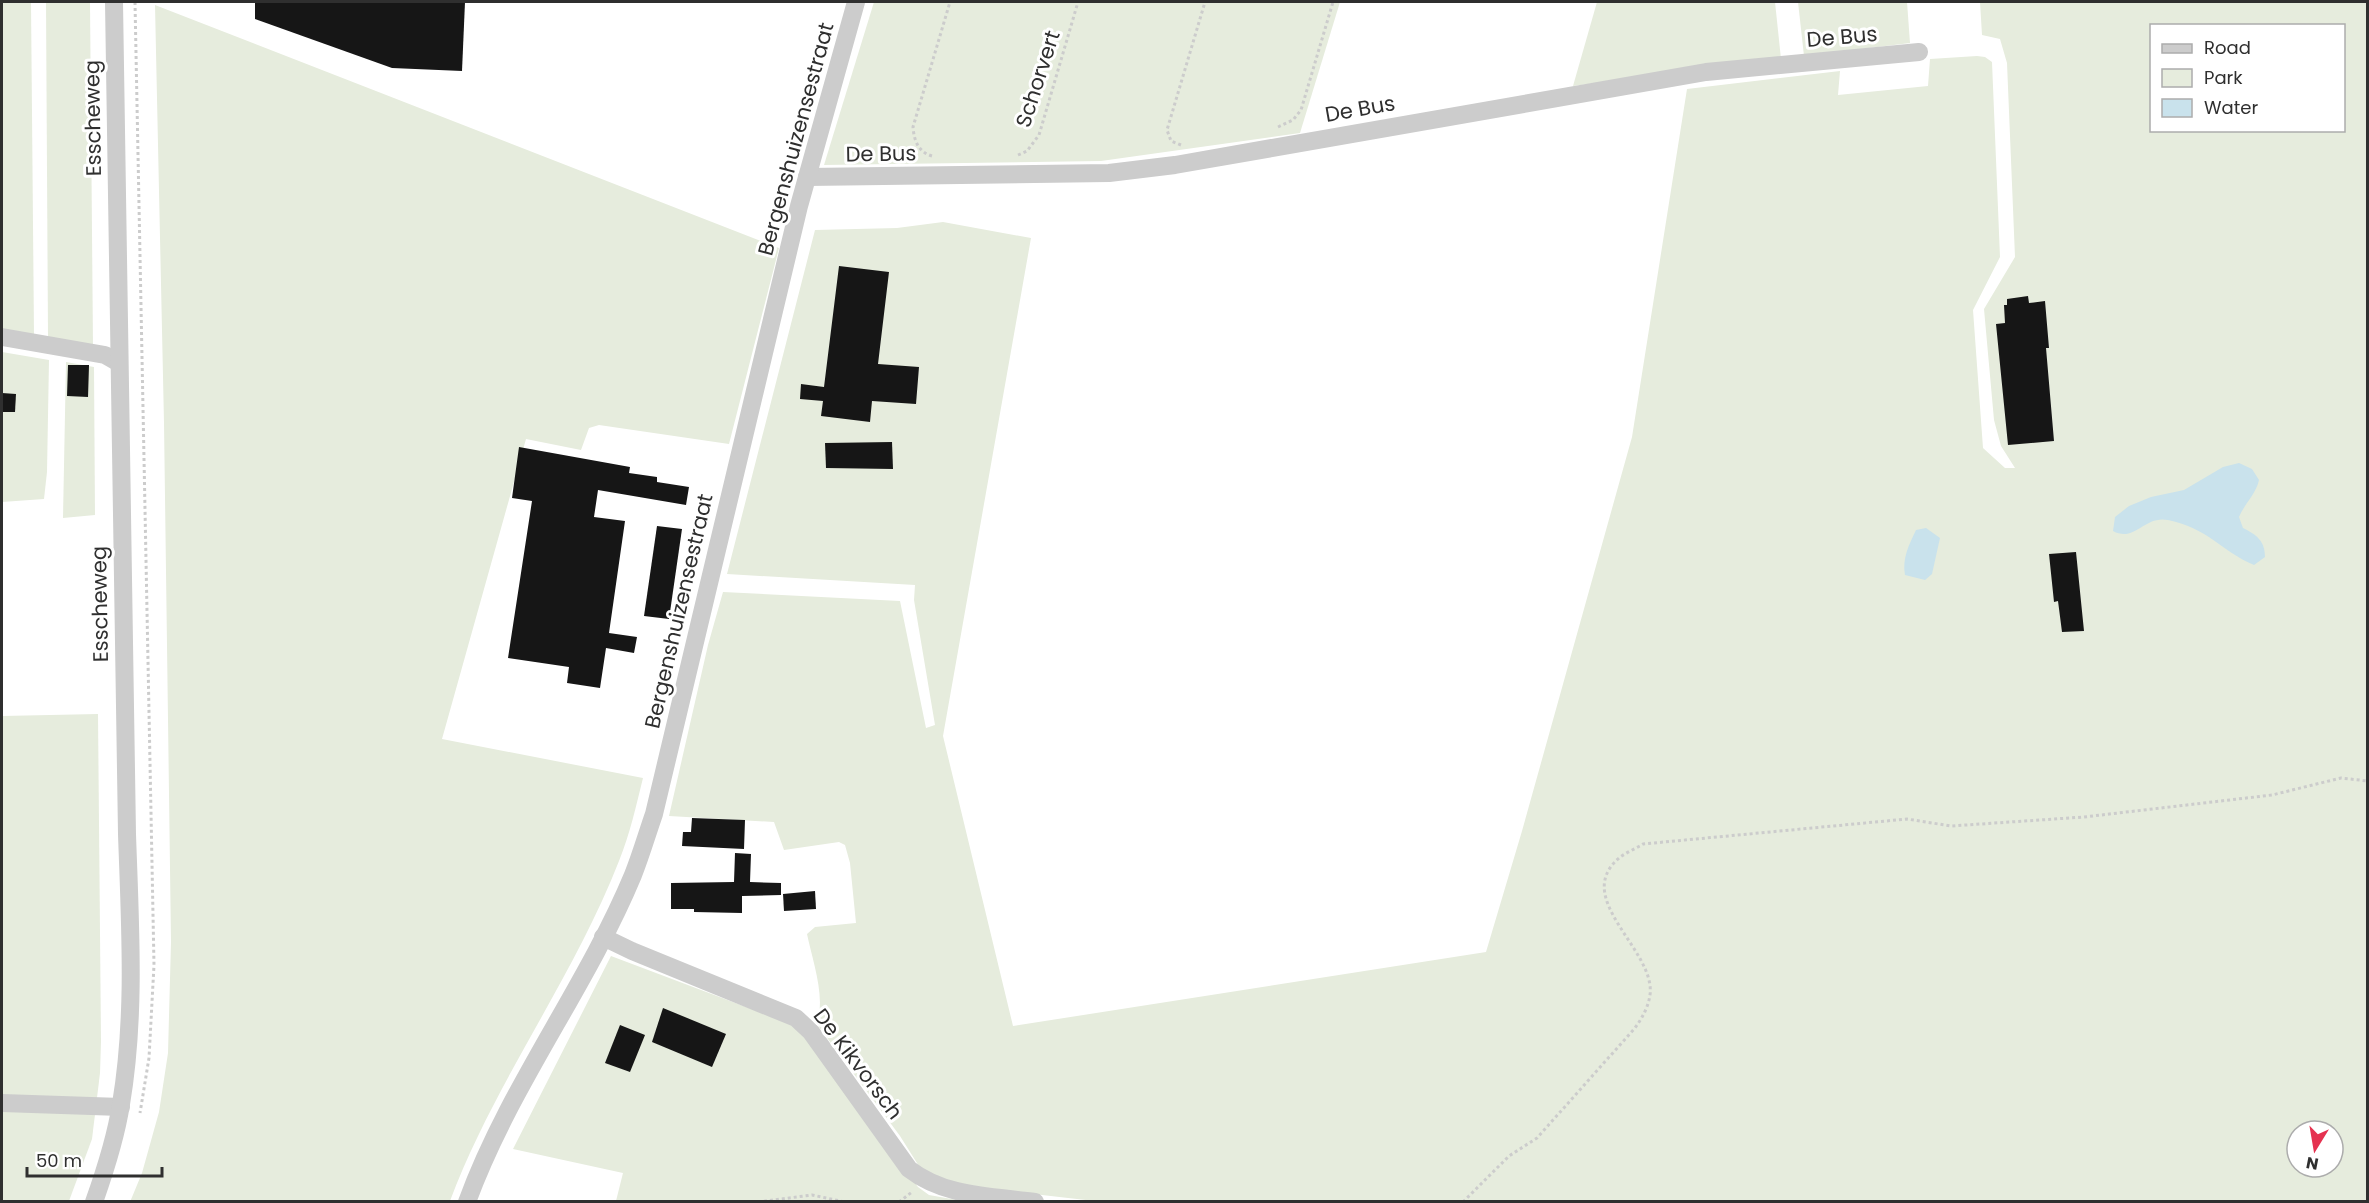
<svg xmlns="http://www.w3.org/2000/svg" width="2369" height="1203" font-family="Poppins,sans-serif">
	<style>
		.green { fill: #e6ecdd; fill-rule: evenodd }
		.water { fill: #c9e2ec }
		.building { fill: #161616 }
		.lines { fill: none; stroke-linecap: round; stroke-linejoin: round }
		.path { stroke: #ccc; stroke-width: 3; stroke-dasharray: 3 3; stroke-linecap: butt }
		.minor { stroke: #ccc; stroke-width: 18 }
		.labels { text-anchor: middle; stroke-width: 6; stroke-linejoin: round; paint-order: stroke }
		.street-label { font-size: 21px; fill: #2f2f2f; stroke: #fff }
	</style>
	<rect width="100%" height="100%" fill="#fff"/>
	<g class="green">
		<path d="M2 2H31L34 335 2 330Z"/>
		<path d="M46 2H90L93 347 48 338Z"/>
		<path d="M874 2H1340L1300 133 1101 161 824 165Z"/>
		<path d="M1597 2H1775L1781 59 1573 86Z"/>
		<path d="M1798 2H1907L1910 43 1804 56Z"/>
		<path d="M1980 2H2367V1201L1103 1202 939 1183 922 1171 900 1136 816 1023C827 1000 812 959 807 934L815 927 856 923 850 863 845 845 839 842 784 850 774 822 669 816 708 645 723 592 900 601 926 728 935 725 914 600 915 585 727 574 815 230 897 228 943 222 1031 238 943 736 1013 1026 1486 952 1522 831 1632 437 1687 89 1840 71 1838 95 1928 86 1930 59 1977 56 1985 57 1992 62 2000 257 1973 310 1983 448 2005 468H2015L2001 446 1994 420 1984 309 2015 257 2007 63 2000 39 1982 35ZM2152 26H2344V130H2152ZM2297 1131H2333V1167H2297Z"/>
		<path d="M155 5 779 248 729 444 599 425 589 428 581 450 526 439 442 739 643 778C636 806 630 834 619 861 573 979 494 1083 450 1201L130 1202 142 1173 159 1112 168 1053 171 942 164 423Z"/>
		<path d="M2 352 49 360 47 472 44 499 2 502Z"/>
		<path d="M66 362 94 367 95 515 63 518Z"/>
		<path d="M98 714 101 1041 100 1073 92 1139 69 1201H2V716Z"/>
		<path d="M611 956 791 1024 805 1034 918 1187 929 1195 963 1201H616L623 1173 513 1149Z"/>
	</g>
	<g class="water">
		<path d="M2239 463 2252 469 2259 480C2256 494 2245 503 2239 517L2243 528C2257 535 2265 541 2265 557L2254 565C2221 551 2208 528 2168 520 2144 515 2135 543 2113 531L2115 517 2129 506 2151 497 2184 490 2223 467Z"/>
		<path d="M1926 528 1940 538 1932 574 1925 580 1905 575C1902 558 1909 545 1916 530Z"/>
	</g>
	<g class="building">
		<path d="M255 2H465L462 71 392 68 255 19Z"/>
		<path d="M839 266 889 272 878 364 919 367 916 404 872 401 870 422 821 416 823 401 800 399 801 384 824 387Z"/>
		<path d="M2028 296 2029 303 2045 301 2049 348H2046L2054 441 2008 445 1996 324 2005 323 2004 305H2007V299Z"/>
		<path d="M68 365H89L88 397 67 396Z"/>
		<path d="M2 393 16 394 15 412H2Z"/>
		<path d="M892 442 893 469 826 468 825 443Z"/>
		<path d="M519 447 630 467 629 473 657 477V482L689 487 686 505 598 490 594 517 625 521 609 633 637 637 634 653 606 648 600 688 567 683 569 667 508 658 532 501 512 498Z"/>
		<path d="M657 526 682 529 669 619 644 616Z"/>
		<path d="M2076 552 2084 631 2062 632 2058 601 2054 602 2049 554Z"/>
		<path d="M692 818 745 820 744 849 682 846 683 832H691Z"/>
		<path d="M735 853 751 854 750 882 781 883V895L742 896V913L694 912V909H671V883L734 882Z"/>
		<path d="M815 891 816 909 784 911 783 894Z"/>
		<path d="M663 1008 726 1034 712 1067 652 1042Z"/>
		<path d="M620 1025 645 1035 630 1072 605 1063Z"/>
	</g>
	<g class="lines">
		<g class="path">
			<path d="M135 2 154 965 149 1058 140 1113"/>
			<path d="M1278 127 1293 120 1301 110 1333 2"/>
			<path d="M1181 145 1171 141 1167 130 1205 2"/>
			<path d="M1018 155 1027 151 1039 135 1078 2"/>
			<path d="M932 156C918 152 914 140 913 127L950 2"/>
			<path d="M758 1202 812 1195 845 1202"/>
			<path d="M899 1202 912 1192"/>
			<path d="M1463 1202 1509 1156 1537 1138 1635 1028C1642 1018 1648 1008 1650 995 1656 950 1571 899 1619 858 1625 853 1635 849 1643 844L1907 819 1951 826 2084 817 2272 795 2341 778 2368 781"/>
		</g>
		<g class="minor">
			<path d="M807 177 1109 173 1175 165 1706 72 1919 52"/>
			<path d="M2 337 105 355 119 363"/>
			<path d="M603 937 632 951 796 1018 811 1032 909 1169C945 1197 991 1196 1035 1202"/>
			<path d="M2 1103 121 1107"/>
			<path d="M94 1202C105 1171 116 1137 121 1104 136 1015 130 924 127 834L114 2"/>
			<path d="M467 1202C510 1085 586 988 633 875 641 855 647 834 654 814L799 206 856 2"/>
		</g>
	</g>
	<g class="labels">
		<g class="street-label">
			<text transform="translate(1842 37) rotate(-5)" y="7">De Bus</text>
			<text transform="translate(1038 79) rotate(-72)" y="7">Schorvert</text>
			<text transform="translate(1360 109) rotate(-10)" y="7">De Bus</text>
			<text transform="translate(93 118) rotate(-91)" y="7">Esscheweg</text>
			<text transform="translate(796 139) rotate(-75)" y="7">Bergenshuizensestraat</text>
			<text transform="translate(881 154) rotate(-1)" y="7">De Bus</text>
			<text transform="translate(100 604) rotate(-91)" y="7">Esscheweg</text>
			<text transform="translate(679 611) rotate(-77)" y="7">Bergenshuizensestraat</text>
			<text transform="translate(858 1064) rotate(53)" y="7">De Kikvorsch</text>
		</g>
	</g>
	<rect width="2369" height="1203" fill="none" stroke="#2f2f2f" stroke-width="6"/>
	<rect x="2150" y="24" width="195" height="108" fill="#ffffff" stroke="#acacac" stroke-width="1.5"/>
	<rect x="2162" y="44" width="30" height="9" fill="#cccccc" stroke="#acacac" stroke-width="1.5"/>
	<text x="2204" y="54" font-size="18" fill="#2f2f2f">Road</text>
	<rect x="2162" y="69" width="30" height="18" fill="#e6ecdd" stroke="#acacac" stroke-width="1.5"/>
	<text x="2204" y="84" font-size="18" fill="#2f2f2f">Park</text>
	<rect x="2162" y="99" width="30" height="18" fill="#c9e2ec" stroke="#acacac" stroke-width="1.5"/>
	<text x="2204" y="114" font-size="18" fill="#2f2f2f">Water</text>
	<g transform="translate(2315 1149) rotate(191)"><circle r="28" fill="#ffffff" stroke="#acacac" stroke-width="1.5"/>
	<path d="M0-4.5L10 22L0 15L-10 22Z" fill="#e53250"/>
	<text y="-9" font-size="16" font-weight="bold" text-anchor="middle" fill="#2f2f2f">N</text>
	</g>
	<path d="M27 1167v9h135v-9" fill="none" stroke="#2f2f2f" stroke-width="3"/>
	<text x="36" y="1167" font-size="18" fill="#2f2f2f" stroke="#ffffff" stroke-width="4.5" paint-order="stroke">50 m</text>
</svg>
